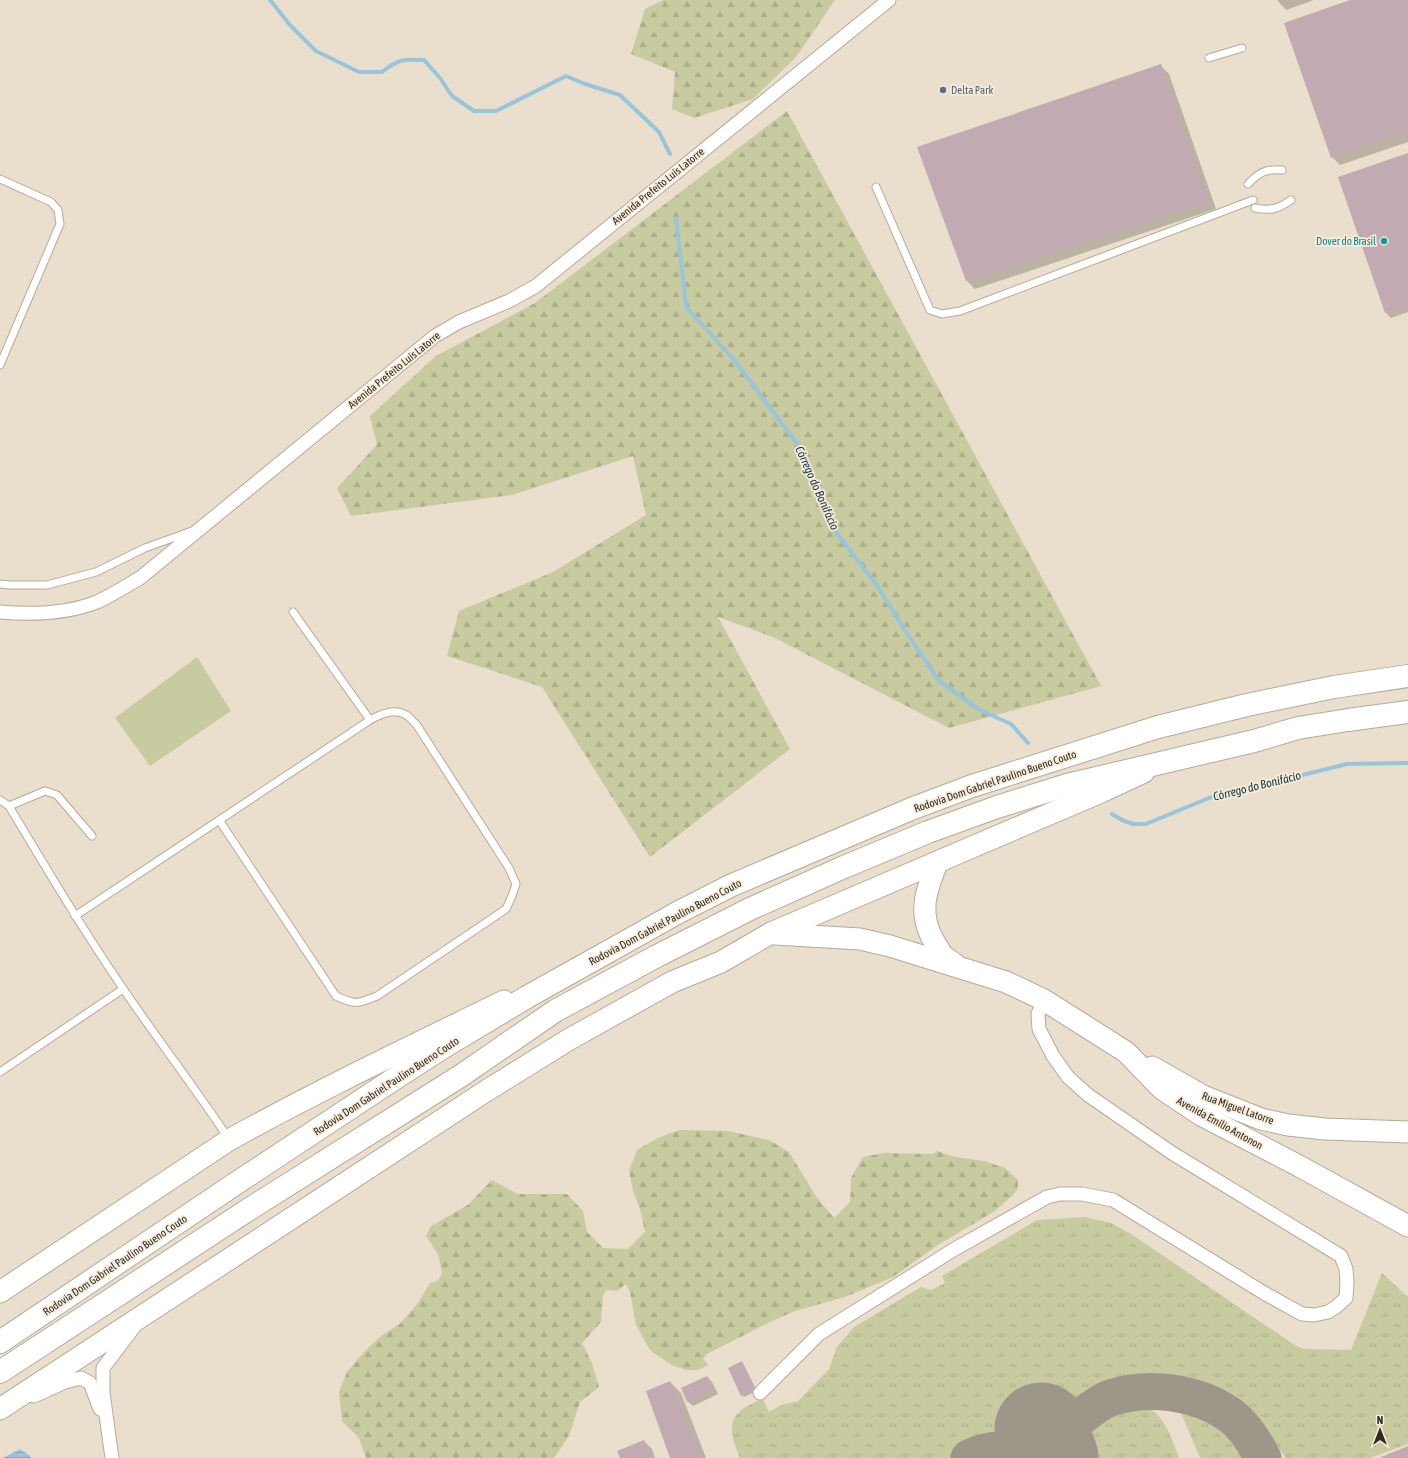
<svg xmlns="http://www.w3.org/2000/svg" width="1408" height="1458" font-family="'Asap Condensed',sans-serif">
	<style>
		.grass { fill: url(#grass-tufts) }
		.forest { fill: url(#forest-firs) }
		.pitch { fill: #c8caa0 }
		.water { fill: url(#water-rules) }
		.shadow { fill: #0003 }
		.lines { fill: none; stroke-linecap: round; stroke-linejoin: round }
		.stream { stroke: #98c5db; stroke-width: 4 }
		.taxiway { stroke: #9e9688; stroke-width: 37 }
		.runway { stroke: #9e9688; stroke-width: 93 }
		.building { fill: #c1aab1 }
		.lane-casing { stroke: #b5aa98; stroke-width: 9 }
		.street-casing { stroke: #b5aa98; stroke-width: 15 }
		.primary-casing { stroke: #b5aa98; stroke-width: 23 }
		.highway-casing { stroke: #b5aa98; stroke-width: 24 }
		.lane { stroke: #fff; stroke-width: 7 }
		.street { stroke: #fff; stroke-width: 13 }
		.primary { stroke: #fff; stroke-width: 21 }
		.highway { stroke: #fff; stroke-width: 22 }
		.service-dot { fill: #5c6f8a; stroke: #f7ecd9; stroke-width: 1.5 }
		.culture-dot { fill: #0f9aa8; stroke: #f7ecd9; stroke-width: 1.5 }
		.labels { text-anchor: middle; stroke-width: 3.5; stroke-linejoin: round; paint-order: stroke }
		.service-label { font-size: 11px; fill: #4e5e75; stroke: #f7ecd9; text-anchor: start }
		.street-label { font-size: 11px; fill: #2f2b23; stroke: #f7ecd9 }
		.culture-label { font-size: 11px; fill: #0d838f; stroke: #f7ecd9; text-anchor: end }
		.water-label { font-size: 12px; font-style: italic; fill: #0d3545; stroke: #f7ecd9 }
	</style>
	<defs>
		<pattern id="grass-tufts" width="24" height="20" patternUnits="userSpaceOnUse"><rect width="24" height="20" fill="#c8caa0"/><path d="M3 7l-1-3M5 7V3M7 7l1-3M15 17l-1-3M17 17v-4M19 17l1-3" fill="none" stroke="#acae8a"/></pattern>
		<pattern id="forest-firs" width="22" height="20" patternUnits="userSpaceOnUse"><rect width="22" height="20" fill="#c8caa0"/><path d="M5 1l3.5 6h-7zM16 11l3.5 6h-7z" fill="#acae8a"/></pattern>
		<pattern id="water-rules" width="6" height="5" patternUnits="userSpaceOnUse"><rect width="6" height="5" fill="#98c5db"/><path d="M0 2.5h6" fill="none" stroke="#83a9bc"/></pattern>
	</defs>
	<rect width="100%" height="100%" fill="#eadfcc"/>
	<g class="grass">
		<path d="M1085 1217 1111 1223 1131 1234 1296 1346 1304 1349 1351 1350 1382 1273 1408 1297V1444L1370 1458H1286C1253 1410 1213 1381 1153 1381 1139 1381 1125 1383 1111 1387 1090 1393 1070 1403 1049 1411 1016 1425 980 1437 951 1458H740C726 1425 728 1412 763 1399L769 1412 781 1405 798 1401 829 1369 837 1347 854 1327 921 1287 931 1290 945 1283 942 1276 1037 1220Z"/>
		<path d="M1139 1405C1163 1408 1172 1439 1179 1458H1087C1087 1452 1086 1445 1088 1439 1092 1423 1108 1410 1123 1406 1128 1405 1134 1405 1139 1405Z"/>
		<path d="M1186 1408C1202 1413 1222 1419 1234 1431 1240 1439 1245 1449 1250 1458H1200L1181 1413 1182 1409Z"/>
	</g>
	<g class="forest">
		<path d="M663 0H835L796 57 753 99 694 118 672 109 675 72 631 54 645 9Z"/>
		<path d="M787 111 1101 686 949 728 773 637 718 617 790 749 650 857 542 687 447 656 459 611 553 572 646 515 633 456 512 495 351 516 337 488 377 445 370 416 436 356 535 303Z"/>
		<path d="M679 1130 728 1131 769 1140 789 1152 817 1198 834 1218 850 1202 851 1178 863 1157 884 1153 933 1154 937 1151 955 1157 984 1161 1005 1168 1018 1180V1188L1014 1194 995 1211 938 1245 893 1277 845 1297 795 1311 772 1321 707 1354 703 1359 708 1365 698 1370H686L672 1365 650 1350 636 1325 630 1292 626 1284 617 1291 606 1290 603 1296 601 1322 582 1343 592 1363 599 1387 580 1402 569 1436 554 1458H366L359 1438 342 1421 339 1392 347 1372 364 1352 381 1336 401 1323 418 1303 430 1283 438 1281 442 1273 438 1254 426 1236 431 1226 468 1205 492 1180 518 1194H567L583 1211 587 1232 603 1248 628 1249 645 1232 641 1212 633 1191 629 1171 637 1150 658 1138Z"/>
	</g>
	<path class="pitch" d="M197 657 231 711 150 766 115 718Z"/>
	<path class="water" d="M20 1449 30 1456 31 1458H3Z"/>
	<g class="shadow">
		<path d="M1277 0H1314L1286 10Z"/>
		<path d="M1353 0H1408V142L1340 165 1332 157Z"/>
		<path d="M1161 66 1169 74 1216 209 975 289 967 281Z"/>
		<path d="M1408 154V312L1391 318 1386 313 1339 178Z"/>
		<path d="M742 1362 757 1391 744 1397 742 1395Z"/>
		<path d="M707 1377 712 1382 718 1394 693 1406 687 1401Z"/>
		<path d="M670 1382 681 1393 706 1458H671Z"/>
		<path d="M644 1441 652 1449 655 1458H621Z"/>
	</g>
	<g class="lines">
		<g class="stream">
			<path d="M270 0 290 25 316 51 359 72H382C398 59 404 59 424 60L440 78 452 96 474 111H496L566 76 585 84 620 95 659 132 670 154"/>
			<path d="M676 218 686 307 735 361 800 448 835 531 876 584 906 632 939 681 980 710 1011 724 1028 743"/>
			<path d="M1112 814 1122 820 1133 824H1146L1209 798 1347 764 1408 763"/>
		</g>
		<g class="taxiway">
			<path d="M969 1458C993 1446 1016 1449 1041 1458"/>
			<path d="M1055 1458C1058 1440 1068 1427 1082 1416 1091 1409 1100 1402 1110 1398 1148 1385 1198 1392 1230 1415 1244 1425 1255 1443 1263 1458"/>
		</g>
		<path class="runway" d="M1041 1429 1052 1458"/>
	</g>
	<g class="building">
		<path d="M1350 0H1408V131L1331 158 1284 23Z"/>
		<path d="M1161 64 1209 201 966 281 917 147Z"/>
		<path d="M1408 153V305L1385 313 1338 177Z"/>
		<path d="M742 1361 755 1388 741 1396 728 1368Z"/>
		<path d="M707 1376 713 1389 687 1402 681 1388Z"/>
		<path d="M670 1381 675 1390 701 1458H670L646 1391Z"/>
		<path d="M644 1440 650 1458H620L617 1451Z"/>
		<path d="M1408 1446V1458H1379Z"/>
	</g>
	<g class="lines">
		<defs>
			<g id="lane">
				<path d="M1209 58 1242 48"/>
				<path d="M0 179 51 202 58 210 60 224 0 365"/>
				<path d="M1248 184C1259 172 1266 169 1282 170"/>
				<path d="M876 187 930 310 942 314 960 311 1253 200"/>
				<path d="M1255 208C1271 211 1278 209 1291 200"/>
				<path d="M0 584 10 585H47L96 572 145 548 192 531"/>
				<path d="M293 612 370 720"/>
				<path d="M0 800 9 806C46 868 83 930 124 990 158 1040 195 1088 229 1139"/>
				<path d="M9 806 45 791 57 795 92 836"/>
				<path d="M75 916 370 720C381 714 394 708 406 715 410 717 413 722 416 724L509 868 516 884 512 896 506 909 377 996C358 1004 355 1005 336 996L219 820"/>
				<path d="M0 1072 123 989"/>
			</g>
			<g id="street">
				<path d="M0 612C33 615 66 614 97 602 112 595 126 586 140 578L435 336 459 322 509 301 536 286 889 0"/>
				<path d="M760 1393 819 1334 953 1250 1047 1197 1060 1194H1082L1113 1200 1264 1293 1302 1314 1314 1315 1328 1312 1336 1307 1346 1298 1347 1282 1346 1269 1341 1256 1172 1153 1088 1095 1068 1077 1053 1056 1039 1029 1038 1014 1044 1000"/>
				<path d="M34 1396 65 1382 81 1378 90 1383 100 1409"/>
				<path d="M112 1458 103 1393V1368L134 1327"/>
			</g>
			<g id="primary">
				<path d="M937 863C926 891 917 914 935 943 937 946 939 950 941 953 945 958 951 961 956 965"/>
				<path d="M775 934 860 939 890 946 1006 982 1044 1000 1126 1052 1162 1089 1201 1115 1299 1166 1408 1226"/>
				<path d="M1152 1067 1203 1096 1261 1119 1288 1125 1325 1129 1408 1132"/>
				<path d="M0 1292 229 1140C319 1090 412 1046 504 1001"/>
				<path d="M0 1409 486 1091 568 1040 672 982 721 962 771 933 1101 792 1144 772"/>
			</g>
			<g id="highway">
				<path d="M0 1342 235 1184 397 1077 447 1045 527 997 679 912 730 886 911 809 972 786 1158 727 1247 705 1334 687 1408 676"/>
				<path d="M0 1372 251 1208 462 1075 555 1011 657 956 750 909 844 867 928 832 997 807 1067 785 1254 741 1298 728 1348 720 1408 712"/>
			</g>
		</defs>
		<use href="#lane" class="lane-casing"/>
		<use href="#street" class="street-casing"/>
		<use href="#primary" class="primary-casing"/>
		<use href="#highway" class="highway-casing"/>
		<use href="#lane" class="lane"/>
		<use href="#street" class="street"/>
		<use href="#primary" class="primary"/>
		<use href="#highway" class="highway"/>
	</g>
	<circle class="service-dot" cx="943" cy="90" r="4"/>
	<circle class="culture-dot" cx="1384" cy="241" r="4"/>
	<g class="labels">
		<g class="service-label">
			<text x="951" y="94">Delta Park</text>
		</g>
		<g class="street-label">
			<text transform="translate(658 186) rotate(-39)" y="4">Avenida Prefeito Luís Latorre</text>
			<text transform="translate(394 370) rotate(-39)" y="4">Avenida Prefeito Luís Latorre</text>
			<text transform="translate(995 781) rotate(-19)" y="4">Rodovia Dom Gabriel Paulino Bueno Couto</text>
			<text transform="translate(665 922) rotate(-28)" y="4">Rodovia Dom Gabriel Paulino Bueno Couto</text>
			<text transform="translate(386 1086) rotate(-33)" y="4">Rodovia Dom Gabriel Paulino Bueno Couto</text>
			<text transform="translate(1238 1108) rotate(20)" y="4">Rua Miguel Latorre</text>
			<text transform="translate(1220 1123) rotate(29)" y="4">Avenida Emílio Antonon</text>
			<text transform="translate(115 1265) rotate(-34)" y="4">Rodovia Dom Gabriel Paulino Bueno Couto</text>
		</g>
		<g class="culture-label">
			<text x="1376" y="245">Dover do Brasil</text>
		</g>
		<g class="water-label">
			<text transform="translate(817 488) rotate(66)" y="4">Córrego do Bonifácio</text>
			<text transform="translate(1257 786) rotate(-14)" y="4">Córrego do Bonifácio</text>
		</g>
	</g>
	<g transform="translate(1380 1430)" stroke="#f7ecd9" stroke-width="3" paint-order="stroke">
	<path d="M0-3L7 15L0 10L-7 15Z" fill="#2f2b23"/>
	<text y="-6" font-size="11" font-weight="bold" text-anchor="middle" fill="#2f2b23">N</text>
	</g>
</svg>
